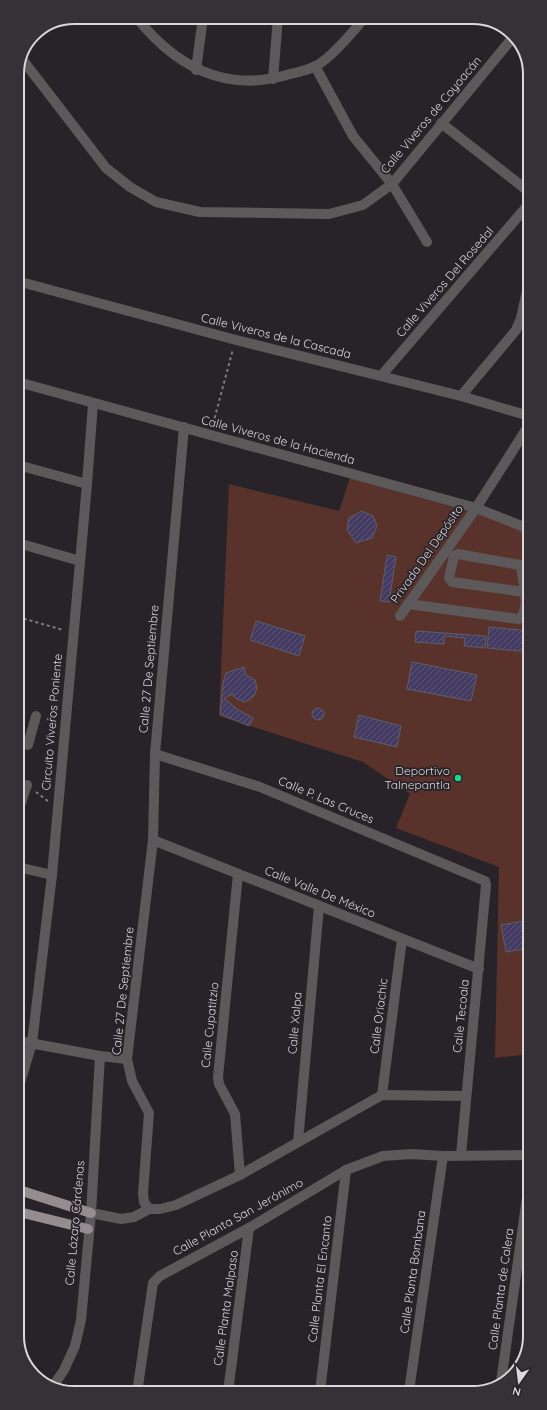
<svg xmlns="http://www.w3.org/2000/svg" width="547" height="1410" font-family="Quicksand,sans-serif">
	<style>
		.pitch { fill: #59332b }
		.building { fill: url(#building-hatch); stroke: #5f5e65 }
		.lines { fill: none; stroke-linecap: round; stroke-linejoin: round }
		.path { stroke: #7f7b7f; stroke-width: 2; stroke-dasharray: 3 3; stroke-linecap: butt }
		.minor { stroke: #5d595a; stroke-width: 10 }
		.major { stroke: #948c8e; stroke-width: 10 }
		.poi-dot { fill: #15d989; stroke: #282328; stroke-width: 1.5 }
		.labels { text-anchor: middle; stroke-width: 3.5; stroke-linejoin: round; paint-order: stroke }
		.street-label { font-size: 12px; fill: #dbd7db; stroke: #282328 }
		.poi-label { font-size: 12px; fill: #dbd7db; stroke: #282328; text-anchor: end }
		.rim { fill: none; stroke: #dbd7db; stroke-width: 2 }
	</style>
	<defs>
		<pattern id="building-hatch" width="6" height="6" patternUnits="userSpaceOnUse"><rect width="6" height="6" fill="#443b63"/><path d="M-1 1l2-2M0 6l6-6M5 7l2-2" fill="none" stroke="#5e5779"/></pattern>
	</defs>
	<rect width="100%" height="100%" fill="#282328"/>
	<path class="pitch" d="M350 478 484 516 529 532 530 1054 495 1058 499 867 396 828 410 794 363 762 219 716 229 484 339 511Z"/>
	<g class="building">
		<path d="M362 511 373 516 377 526 372 538 356 543 347 530 349 518Z"/>
		<path d="M387 555 396 557 389 602 380 601Z"/>
		<path d="M256 621 305 636 299 656 250 640Z"/>
		<path d="M489 627 529 631V652L487 648Z"/>
		<path d="M416 631 486 636 485 648 464 646 465 638 444 636V644L415 642Z"/>
		<path d="M412 662 477 675 471 701 407 689Z"/>
		<path d="M244 667 246 675 255 680 257 688 254 696 245 702 235 698 233 694 224 698 237 709 253 718 249 726 220 714 223 683 226 673Z"/>
		<circle cx="318" cy="714" r="6"/>
		<path d="M359 715 401 726 397 747 354 737Z"/>
		<path d="M529 920V948L506 952 501 925Z"/>
	</g>
	<g class="lines">
		<g class="path">
			<path d="M213 424 233 349"/>
			<path d="M18 617 63 630"/>
			<path d="M18 711 25 713"/>
			<path d="M47 719 56 721"/>
			<path d="M36 792 49 802"/>
		</g>
		<g class="minor">
			<path d="M136 17C176 67 226 94 290 74 298 72 308 70 316 66 333 56 353 32 365 17"/>
			<path d="M22 59 106 168 130 187 156 202 200 212 329 214 363 205 392 184 514 36"/>
			<path d="M315 66 353 136 392 184 427 242"/>
			<path d="M196 70 203 17"/>
			<path d="M273 79 278 17"/>
			<path d="M441 123 528 191"/>
			<path d="M17 281 236 340 461 396 529 416"/>
			<path d="M381 376 528 205"/>
			<path d="M18 382 476 508 529 529"/>
			<path d="M461 396 516 330 521 318 528 286"/>
			<path d="M18 465 87 484"/>
			<path d="M18 543 80 561"/>
			<path d="M408 604 518 619 521 617C530 606 523 581 521 567L520 565 458 554 454 556 449 578 452 582 524 592"/>
			<path d="M400 616 476 508 529 425"/>
			<path d="M28 745 36 716"/>
			<path d="M155 754 260 787 485 881 486 885 461 1155"/>
			<path d="M18 811 27 785"/>
			<path d="M153 840 479 969"/>
			<path d="M18 867 52 875"/>
			<path d="M238 874 218 1077 219 1084 235 1114 240 1175"/>
			<path d="M19 1041 100 1056 127 1059"/>
			<path d="M19 1086 32 1043 52 875 87 484 93 403"/>
			<path d="M382 1095 402 939"/>
			<path d="M298 1142 319 906"/>
			<path d="M149 1209 144 1202 143 1193 149 1113 132 1081 127 1059 153 840 155 754 184 427"/>
			<path d="M91 1213 121 1219 134 1217 149 1209H160L176 1205 240 1175 382 1095 466 1096"/>
			<path d="M501 1382 530 1176"/>
			<path d="M53 1386 64 1370 75 1346 81 1320 91 1213 100 1056"/>
			<path d="M409 1391 443 1156"/>
			<path d="M228 1392 249 1228"/>
			<path d="M320 1392 346 1170"/>
			<path d="M137 1393 153 1283 160 1276 249 1228 346 1170 383 1156 411 1154 443 1156 530 1155"/>
		</g>
		<g class="major">
			<path d="M19 1190 91 1213"/>
			<path d="M19 1212 88 1229"/>
			<path d="M37 1378 42 1382"/>
		</g>
	</g>
	<circle class="poi-dot" cx="458" cy="778" r="4"/>
	<g class="labels">
		<g class="street-label">
			<text transform="translate(431 115) rotate(-50)" y="4">Calle Viveros de Coyoacán</text>
			<text transform="translate(445 282) rotate(-49)" y="4">Calle Viveros Del Rosedal</text>
			<text transform="translate(276 336) rotate(14)" y="4">Calle Viveros de la Cascada</text>
			<text transform="translate(278 440) rotate(15)" y="4">Calle Viveros de la Hacienda</text>
			<text transform="translate(427 554) rotate(-55)" y="4">Privada Del Depósito</text>
			<text transform="translate(149 669) rotate(-85)" y="4">Calle 27 De Septiembre</text>
			<text transform="translate(52 722) rotate(-85)" y="4">Circuito Viveros Poniente</text>
			<text transform="translate(326 800) rotate(23)" y="4">Calle P. Las Cruces</text>
			<text transform="translate(320 892) rotate(22)" y="4">Calle Valle De México</text>
			<text transform="translate(123 991) rotate(-84)" y="4">Calle 27 De Septiembre</text>
			<text transform="translate(379 1016) rotate(-83)" y="4">Calle Oriachic</text>
			<text transform="translate(461 1016) rotate(-84)" y="4">Calle Tecoala</text>
			<text transform="translate(295 1023) rotate(-85)" y="4">Calle Xalpa</text>
			<text transform="translate(210 1025) rotate(-84)" y="4">Calle Cupatitzio</text>
			<text transform="translate(238 1217) rotate(-29)" y="4">Calle Planta San Jerónimo</text>
			<text transform="translate(75 1223) rotate(-85)" y="4">Calle Lázaro Cárdenas</text>
			<text transform="translate(413 1272) rotate(-82)" y="4">Calle Planta Bombana</text>
			<text transform="translate(320 1279) rotate(-83)" y="4">Calle Planta El Encanto</text>
			<text transform="translate(501 1289) rotate(-82)" y="4">Calle Planta de Calera</text>
			<text transform="translate(226 1308) rotate(-82)" y="4">Calle Planta Malpaso</text>
		</g>
		<g class="poi-label">
			<text x="450" y="775">Deportivo<tspan x="450" dy="14">Talnepantla</tspan></text>
		</g>
	</g>
	<path d="M0 0H547V1410H0ZM74 24H473A50 50 0 0 1 523 74V1336A50 50 0 0 1 473 1386H74A50 50 0 0 1 24 1336V74A50 50 0 0 1 74 24Z" fill="#363136" fill-rule="evenodd"/>
	<path class="rim" d="M74 24H473A50 50 0 0 1 523 74V1336A50 50 0 0 1 473 1386H74A50 50 0 0 1 24 1336V74A50 50 0 0 1 74 24Z"/>
	<g transform="translate(519 1382) rotate(194)" stroke="#282328" stroke-width="3" paint-order="stroke">
	<path d="M0-3L7 15L0 10L-7 15Z" fill="#dbd7db"/>
	<text y="-6" font-size="11" font-weight="bold" text-anchor="middle" fill="#dbd7db">N</text>
	</g>
</svg>
